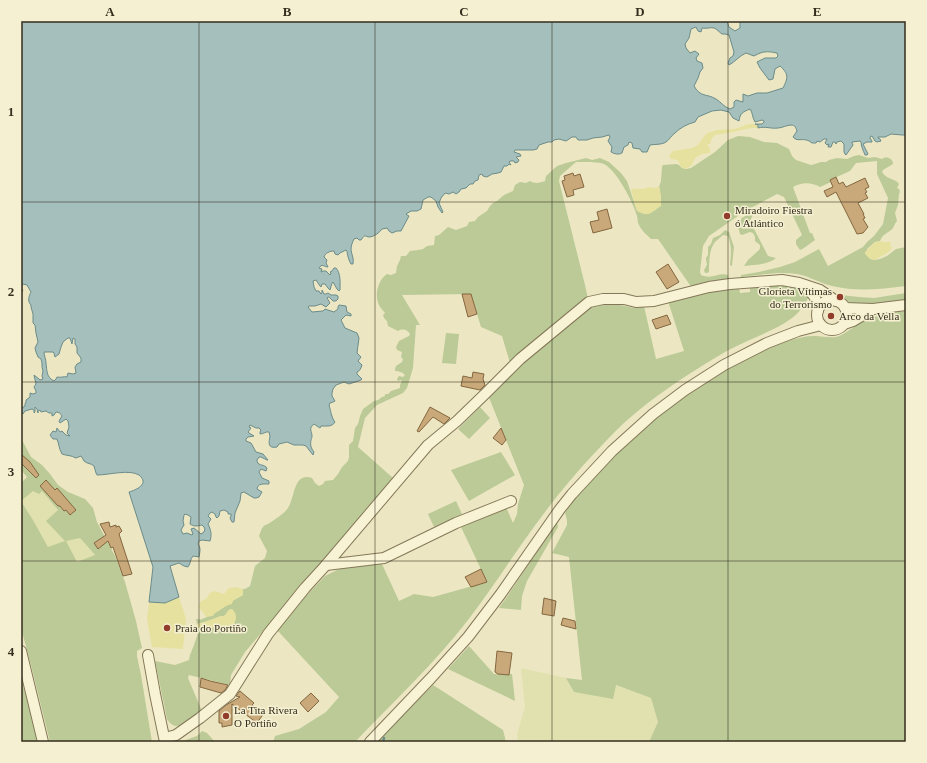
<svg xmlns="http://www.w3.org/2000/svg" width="927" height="763" font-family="Georgia,serif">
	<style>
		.farmland { fill: #e1e1af }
		.green { fill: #bbca96; fill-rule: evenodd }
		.sand { fill: #e7e19f }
		.water { fill: #a4bfbc; stroke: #6b8c8a; fill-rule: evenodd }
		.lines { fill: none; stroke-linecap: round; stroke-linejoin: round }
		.stream { stroke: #6b8c8a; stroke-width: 2.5 }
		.building { fill: #c9a879; stroke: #836740 }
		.minor-casing { stroke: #85785a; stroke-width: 12 }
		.minor { stroke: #f7f3d4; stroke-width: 10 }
		.grid { fill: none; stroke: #352d1d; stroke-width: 1; stroke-opacity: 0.55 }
		.poi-dot { fill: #923d2c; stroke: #f4f0d1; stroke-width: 1.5 }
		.labels { text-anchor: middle; stroke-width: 3; stroke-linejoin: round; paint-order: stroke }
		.poi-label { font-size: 11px; fill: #352d1d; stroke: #f4f0d1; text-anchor: start }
		.neatline { fill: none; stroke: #352d1d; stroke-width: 1.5 }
		.grid-label { font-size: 13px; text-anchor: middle; font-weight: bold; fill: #352d1d }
	</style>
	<rect width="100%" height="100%" fill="#ece7c2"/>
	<g class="farmland">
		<path d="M33 490 42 491 58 510 47 521 80 538 95 556 77 562 48 547 33 520 21 500Z"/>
		<path d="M521 668 566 678 574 692 615 685 651 698 658 722 649 742H518L517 734 525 707Z"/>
	</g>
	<g class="green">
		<path d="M738 136 750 137 764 142 777 143 789 149 792 156 796 160 811 165 815 164 821 162H826L829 160 837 158 847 159 854 156 859 155 868 158 875 157 882 159C886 156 893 158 893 164L883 170 882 172C887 180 895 178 899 184L897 188 899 189 900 192 899 194 898 205 895 213 897 221C895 223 894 226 893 228 889 233 883 233 880 241L875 242 867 249 870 259 875 260 880 259 887 256 896 249 906 247V286C881 289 857 292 832 286 820 283 809 276 797 274 779 271 759 275 741 277V275L759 272 780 267 795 262 819 249 828 266 863 247 867 242 874 236 883 224 888 198 877 174V161L856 163 850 171 830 180 831 182 820 187C811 182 802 182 793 187L810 233H812L815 240 804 248 800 250 796 244V240L802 235 784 197 777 194 745 211 709 236 703 246 700 272 701 275C712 280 719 272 728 275L729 279 727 281 697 284 692 288 658 239H651C647 235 641 230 639 225 637 222 638 219 637 216 633 202 617 171 604 164 600 162 582 162 576 162L560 176 559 181 585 285 588 299C559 317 535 340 510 363L502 336 481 327 471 294 402 295 420 325H416L413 368 407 388 403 393 377 405 365 418 358 447 393 478 340 542 245 652 231 675 230 685 189 675 188 678 202 711 180 726C174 727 170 724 167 719L155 661 175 665 189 660 190 655 194 645 199 630 213 627H223L232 609 229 610C226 613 226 617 221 616L205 622 197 624 196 619C197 619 201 620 202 619 212 616 226 606 234 600 237 598 240 597 243 595V589H245L250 586 255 566 265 558 267 551 259 536C260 534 261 529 263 527 264 525 266 525 268 524 275 519 283 515 288 508 295 498 293 472 312 478L315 483 319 486 323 484 325 481 333 480 338 474 342 467 348 461 349 457V445L353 441 355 428 358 424 360 416 363 409 374 401 378 400 382 397 385 396V394H388L391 391 400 388V385L402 381 401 380 398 381 397 379 399 376 403 377 405 375C402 372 399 371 395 371V369L396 366 402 362 403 359 401 357 402 352 397 350 396 347 399 341 409 336 410 334C408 330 403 328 398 331L388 326 387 321 384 318 383 315 385 313C383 310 380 308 379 305 374 295 378 280 387 274L391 275 396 273 397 266 400 260 401 256H406L410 251 418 250 423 249 427 246 434 245 435 236 439 235 448 227 456 230 467 226 469 222 475 221 478 217 487 211 490 206 493 203 497 201 504 195 513 191 515 185 520 182 526 183 530 181C534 184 540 183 545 181L546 176 557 166 566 163 586 158 592 160 600 158 609 162 621 173 627 181 637 211H654C659 206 662 193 659 187L661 181 662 167 663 165 676 164 679 165 682 168 686 169 691 168 715 152 728 140Z"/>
		<path d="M754 211V212L750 221 768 256 776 258C768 265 754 265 744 266L748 260 759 250 760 248V245L755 241V237L753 233 750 232 742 235 740 234 737 223 742 218Z"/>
		<path d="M725 230 729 232 734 247 732 266 730 265C731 255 732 246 728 236L723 235C721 237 718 239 715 242 709 249 709 263 709 272L707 273H705L704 270C709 262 706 265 706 258L708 255V247L711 244 713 238 720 235Z"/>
		<path d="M783 285C793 287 802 288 810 295 805 304 800 312 792 318 783 325 772 330 761 335 745 342 729 349 715 358 683 377 652 398 625 422 596 450 569 480 545 512 518 547 495 585 468 620 434 664 393 702 355 742H273L275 736 299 729 326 712 339 697 277 630 305 597 325 576 343 567 382 564 399 601 414 594 433 597 487 582 461 527 506 507 513 523 517 514 518 504 524 485 488 395 555 333 580 314 594 305 607 302 634 308 644 306 656 359 684 351 668 301 718 290 739 288 740 293 750 292V287Z"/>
		<path d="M906 293V300C880 304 854 309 831 294L859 297 874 298Z"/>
		<path d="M906 311V742H649L658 722 651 698 616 685 613 699 574 692 566 678 582 680 569 557 552 553 567 525V520L565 513C573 499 584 487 595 475 639 427 692 387 749 358 762 352 775 345 788 341 797 338 805 336 815 336 821 336 829 338 836 337 844 335 854 326 862 322 876 315 891 313 906 311Z"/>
		<path d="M446 333 459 334 456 364 442 363Z"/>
		<path d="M480 407 490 418 469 439 458 429Z"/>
		<path d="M21 438 31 457 42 465 50 474 58 485 68 492 85 499 93 508 97 522 115 556 125 582 136 621 142 648 137 651V656L141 675 152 742H50L31 665 21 628V483L27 477 21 470ZM33 491 39 494 42 491 58 510 46 521 65 541 48 547 33 520 21 501ZM80 538 95 555 77 562 66 541Z"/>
		<path d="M501 452 515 475 469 501 451 470Z"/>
		<path d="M456 501 462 514 434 527 428 514Z"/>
		<path d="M557 521 558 527 527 581 522 596 521 610 499 608C519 580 537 550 557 521Z"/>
		<path d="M469 646 494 674H512L515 701 448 669Z"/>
		<path d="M21 680 30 708 37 742H21Z"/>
		<path d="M433 685 503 730 506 742H376Z"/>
		<path d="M202 731 207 733 215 742H180L197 736Z"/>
	</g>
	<g class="sand">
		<path d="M749 124H755L758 125V128H751L728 133 715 135 712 138 710 144 707 145 710 148V153L702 154 695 158 692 165 686 169C681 168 680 166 679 162L677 160 671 159 669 156 673 151 692 148 698 145 705 135 707 133 717 130 735 129Z"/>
		<path d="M648 187 653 188 659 187 661 196V206C651 212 650 218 637 211L631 190C637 187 643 191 648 187Z"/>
		<path d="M880 241 883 242H891L890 245 892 247C889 255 881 255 875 260L870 259 865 254V252L875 242Z"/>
		<path d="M236 587 243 589V595C238 598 233 598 232 604 226 605 219 610 214 614L213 616 206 617 203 612 199 608 200 602 207 598 210 593 215 591 224 594 229 588Z"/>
		<path d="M179 597 186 619 183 649 152 647 147 619 149 602C160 603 169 602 179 597Z"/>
		<path d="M232 609C237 614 237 618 234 624L223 627 206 628 199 630 197 624 205 622 221 616C226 617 226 613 229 610Z"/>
	</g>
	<path class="water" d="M21 21H727L729 27 735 31 740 28V23L738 21H906V135H902L891 134 885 137H878V138L880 139 881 141 877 142 875 141 872 136 870 137V138L872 141V142H867L863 144 868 154 867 155H865C863 150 861 146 861 142L860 141 852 142V143L853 145 846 155 845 154 844 152V144L841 141 837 142 836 144 835 142H833L831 147H828L829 144 827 145 825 143 827 139H824L820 142 817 141 816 143H812C804 136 798 143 793 137L797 131C796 128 795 125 791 125 787 125 782 128 778 128 771 129 765 126 758 128V125L755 124H762L764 122V121L762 120 755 122C752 117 753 113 750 109 743 112 740 113 739 121L733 118 729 112 721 110 712 111 698 117 695 122C687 124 680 128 675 133 671 136 670 139 666 142 661 145 655 144 650 145L647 152H642L640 149 633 148 632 143 629 142 628 145 624 147 622 153C618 155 615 154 611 152L612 147 608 141 610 137 609 135 602 137 593 138 587 140H578L576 137H572L566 141 559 139 554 140 552 142H548L539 145 537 149 533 150H515L514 152 520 154 521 156 516 157 519 160 518 162 515 163 514 161H510L509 162 511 165 509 164 507 166H504L501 172 498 173 492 174 487 177 483 176 482 174 479 175 478 180 475 181 473 184H470L466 188 461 189 459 192 456 194 453 192 449 194 445 193 441 198 439 203 443 212 442 213 438 207 436 201 431 197H428L423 200 421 209 417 211H411L406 214 407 215 409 216 401 231H397L392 233 389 231 387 228 382 229C379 233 375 236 370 237 364 237 366 233 361 240H359L357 238 354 239C352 243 351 246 351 250 352 256 354 258 353 264H351C349 261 347 254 347 251L346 250 340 253 338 255 335 254 334 251C330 251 325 253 324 257L327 260 326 263 328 267C324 267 322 263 319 268L322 269 321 272 323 271H326L330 275 331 273 330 272 332 271 334 268H336C341 274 340 282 340 290L339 291 337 289 333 282 332 283 330 290 328 288 325 284H322L321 287 320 286 316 280 313 281 314 287 316 291H319L321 294 322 293V290L324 294H326L328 293 331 295H336L338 296V299L336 301H333L329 297H328L327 298 330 303 326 307 321 304 315 306H309L308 307 312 312 323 311 325 309 334 312 338 309V307L339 305 346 306 347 312 351 314V316L346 315 341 320 345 328 357 333 359 338 357 353 361 357 358 361 362 365C361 368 360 371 357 372V374L362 379 361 380 349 384 344 382 336 385 333 389 332 393V396L335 401 333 402 330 403 329 405C331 411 331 417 335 422 332 427 327 426 321 426L320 428 314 424C308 429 312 431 312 436 312 438 311 439 311 440 310 445 311 448 314 452L313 455 306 446 303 445H294L287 442 279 444 277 447C267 449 269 442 270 436L269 432C266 431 264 434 260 434V432L261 430 259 428H256L250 425 249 427 251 428 248 432 249 433 254 436 248 437 246 439V441L251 443 256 452 263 454 268 460H267L261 457H259L257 460C257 466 263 464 266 467L267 468 266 471 261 469 259 472 262 478 269 481V484C263 484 258 483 257 489L262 492 259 497 256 498H254L244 492 241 493 240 501 235 513 234 522H232L230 518 231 516V514H228V512L224 510 220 511 219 516 217 518 216 517 215 514 212 512 210 513 208 516 211 519 208 524C211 530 212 535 210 541L202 540 199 541 198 544C201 548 200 551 199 557L193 556C190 559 191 563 188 567L184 566 179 563 170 566 179 597 165 603 149 602 153 567 129 492C136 490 150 484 139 475 129 469 109 475 97 475L96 473 94 466C91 463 87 464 84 461L83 459 81 456 76 458C71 455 67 456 62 454 59 449 59 444 57 439H53L50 435 53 431 56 432 57 428 60 432 62 431 66 435 70 436 67 433 69 427 68 421 66 419 60 423 59 421 62 416C61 414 59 412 56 412L54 415 52 416V413H49L46 411 41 412 40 410 38 411V413L37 409 35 407V412L34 413V410L32 409 25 411 23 414 21 411 22 408 25 406V404L26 402V400L30 397V393L33 394 36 393V391L34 387 36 384 34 375 39 379 40 380 43 379 42 376 43 371C41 366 43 364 41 359L38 357 36 352 35 348 38 342 36 333 35 325 33 323V314L31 307V305C27 301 29 296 31 292L27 285 23 284C21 286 22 289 23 291L21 293ZM696 27 698 31 701 32 702 28C707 29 711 27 714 28 717 29 719 32 722 34H725L729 35 734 52 733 56 730 58 728 63 729 65C735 62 739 56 746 53L754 56C763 51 767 51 777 53L778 56 776 58H765L757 62 760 68 769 80 773 79 775 69 780 66C789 74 788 78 783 88L767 93H757L748 96 743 94V102L736 100 734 102V107L730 109C724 107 721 102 716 99 706 93 701 98 694 86L698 78 700 72 703 68 702 63 697 61 696 58 699 54 695 51 690 53 686 48 685 44 689 38 691 29ZM68 338H70L72 344 73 338 75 339V344L77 347V353L81 358V362L77 364 75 367 76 373 73 374 68 373 67 377C64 376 61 378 57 377L56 379 54 381C46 377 47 370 46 363 46 359 44 356 44 352H53L54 353 55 357 59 354 61 347 63 342ZM185 514 188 515 191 517 190 524C195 527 197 526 202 525L204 527 205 529 204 532 201 534 194 528 191 529 193 534 192 535 187 533 183 534 181 530 184 525 183 521 184 515Z"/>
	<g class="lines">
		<path class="stream" d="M383 742 384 738"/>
	</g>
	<g class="building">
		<path d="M573 173 574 176 580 174 584 187 573 190 574 195 567 197 562 181 565 180 564 176Z"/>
		<path d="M836 177 839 184 843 182 846 187 865 178 869 187 865 189 867 192 865 193 868 198 858 203 864 214H863L865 218 863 219 868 227 863 233 857 234 836 192 827 197 824 191 833 187 830 180Z"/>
		<path d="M607 209 612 228 593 233 590 222 599 220 597 212Z"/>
		<path d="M668 264 679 282 667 289 656 272Z"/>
		<path d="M462 294H471L477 314 468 317Z"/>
		<path d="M667 315 671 324 656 329 652 320Z"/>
		<path d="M473 372 484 374 483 379 485 385 480 390 461 386 463 376 472 378Z"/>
		<path d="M430 407 450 418 444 424 433 417 419 432 417 431Z"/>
		<path d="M501 428 506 440 502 445 493 438Z"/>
		<path d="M21 454 30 462 39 475 36 478 21 463Z"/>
		<path d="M46 480 55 490 57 488 76 510 70 515 66 510 64 511 60 506H58L40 486Z"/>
		<path d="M109 522 110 527 116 525V527L119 526 122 531 119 534 132 574 123 576 113 547 111 548 108 541 98 549 94 543 106 535 100 524Z"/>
		<path d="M481 569 487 582 471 587 465 577Z"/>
		<path d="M544 598 556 601 554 616 542 614Z"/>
		<path d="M563 618 575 621 576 629 561 625Z"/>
		<path d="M497 651 512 653 509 675 498 674 495 672Z"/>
		<path d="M201 678 210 681 228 685 225 690 221 693 200 687Z"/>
		<path d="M240 691 254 703 252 705 264 713 257 723 232 704V725L222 727V723H219V711L226 705 240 697 236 696Z"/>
		<path d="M311 693 319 701 308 712 300 703Z"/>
	</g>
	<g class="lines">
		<defs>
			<g id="minor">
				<path d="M804 287C814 294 817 298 818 311"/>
				<circle cx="832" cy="315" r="15"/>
				<path d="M845 308 873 309 906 305"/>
				<path d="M844 324 853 321 873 309"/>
				<path d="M326 565 384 558 456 523 511 501"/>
				<path d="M21 651 43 742"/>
				<path d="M148 655 155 694 165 742"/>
				<path d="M165 738 176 735 200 718 230 694 268 634 305 588 326 565 428 445 457 421 486 393 520 359 589 302 603 299H624L636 302 654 301 709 287 730 284 782 280 799 283 820 290 836 301"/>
				<path d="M370 742 431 678 468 637 500 595 560 509 572 494 612 451 653 414 685 390 724 365 767 343 798 331 821 325"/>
			</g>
		</defs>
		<use href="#minor" class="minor-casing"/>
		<use href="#minor" class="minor"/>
	</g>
	<path class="grid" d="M199 21V742M375 21V742M552 21V742M728 21V742M21 202H906M21 382H906M21 561H906"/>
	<g class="poi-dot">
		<circle cx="727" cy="216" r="4"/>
		<circle cx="840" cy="297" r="4"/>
		<circle cx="831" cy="316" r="4"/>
		<circle cx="167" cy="628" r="4"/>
		<circle cx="226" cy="716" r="4"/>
	</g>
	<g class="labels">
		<g class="poi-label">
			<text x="735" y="214">Miradoiro Fiestra<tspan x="735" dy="13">ó Atlántico</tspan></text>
			<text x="832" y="295" text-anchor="end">Glorieta Vítimas<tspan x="832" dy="13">do Terrorismo</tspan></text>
			<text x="839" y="320">Arco da Vella</text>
			<text x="175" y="632">Praia do Portiño</text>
			<text x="234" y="714">La Tita Rivera<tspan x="234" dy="13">O Portiño</tspan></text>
		</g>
	</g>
	<rect width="927" height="763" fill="none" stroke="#f4f0d1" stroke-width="44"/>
	<rect x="22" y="22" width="883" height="719" class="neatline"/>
	<g class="grid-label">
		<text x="110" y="16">A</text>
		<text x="287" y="16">B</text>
		<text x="464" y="16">C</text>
		<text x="640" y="16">D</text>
		<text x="817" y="16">E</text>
		<text x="11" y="116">1</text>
		<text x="11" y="296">2</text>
		<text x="11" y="476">3</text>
		<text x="11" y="656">4</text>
	</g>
</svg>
